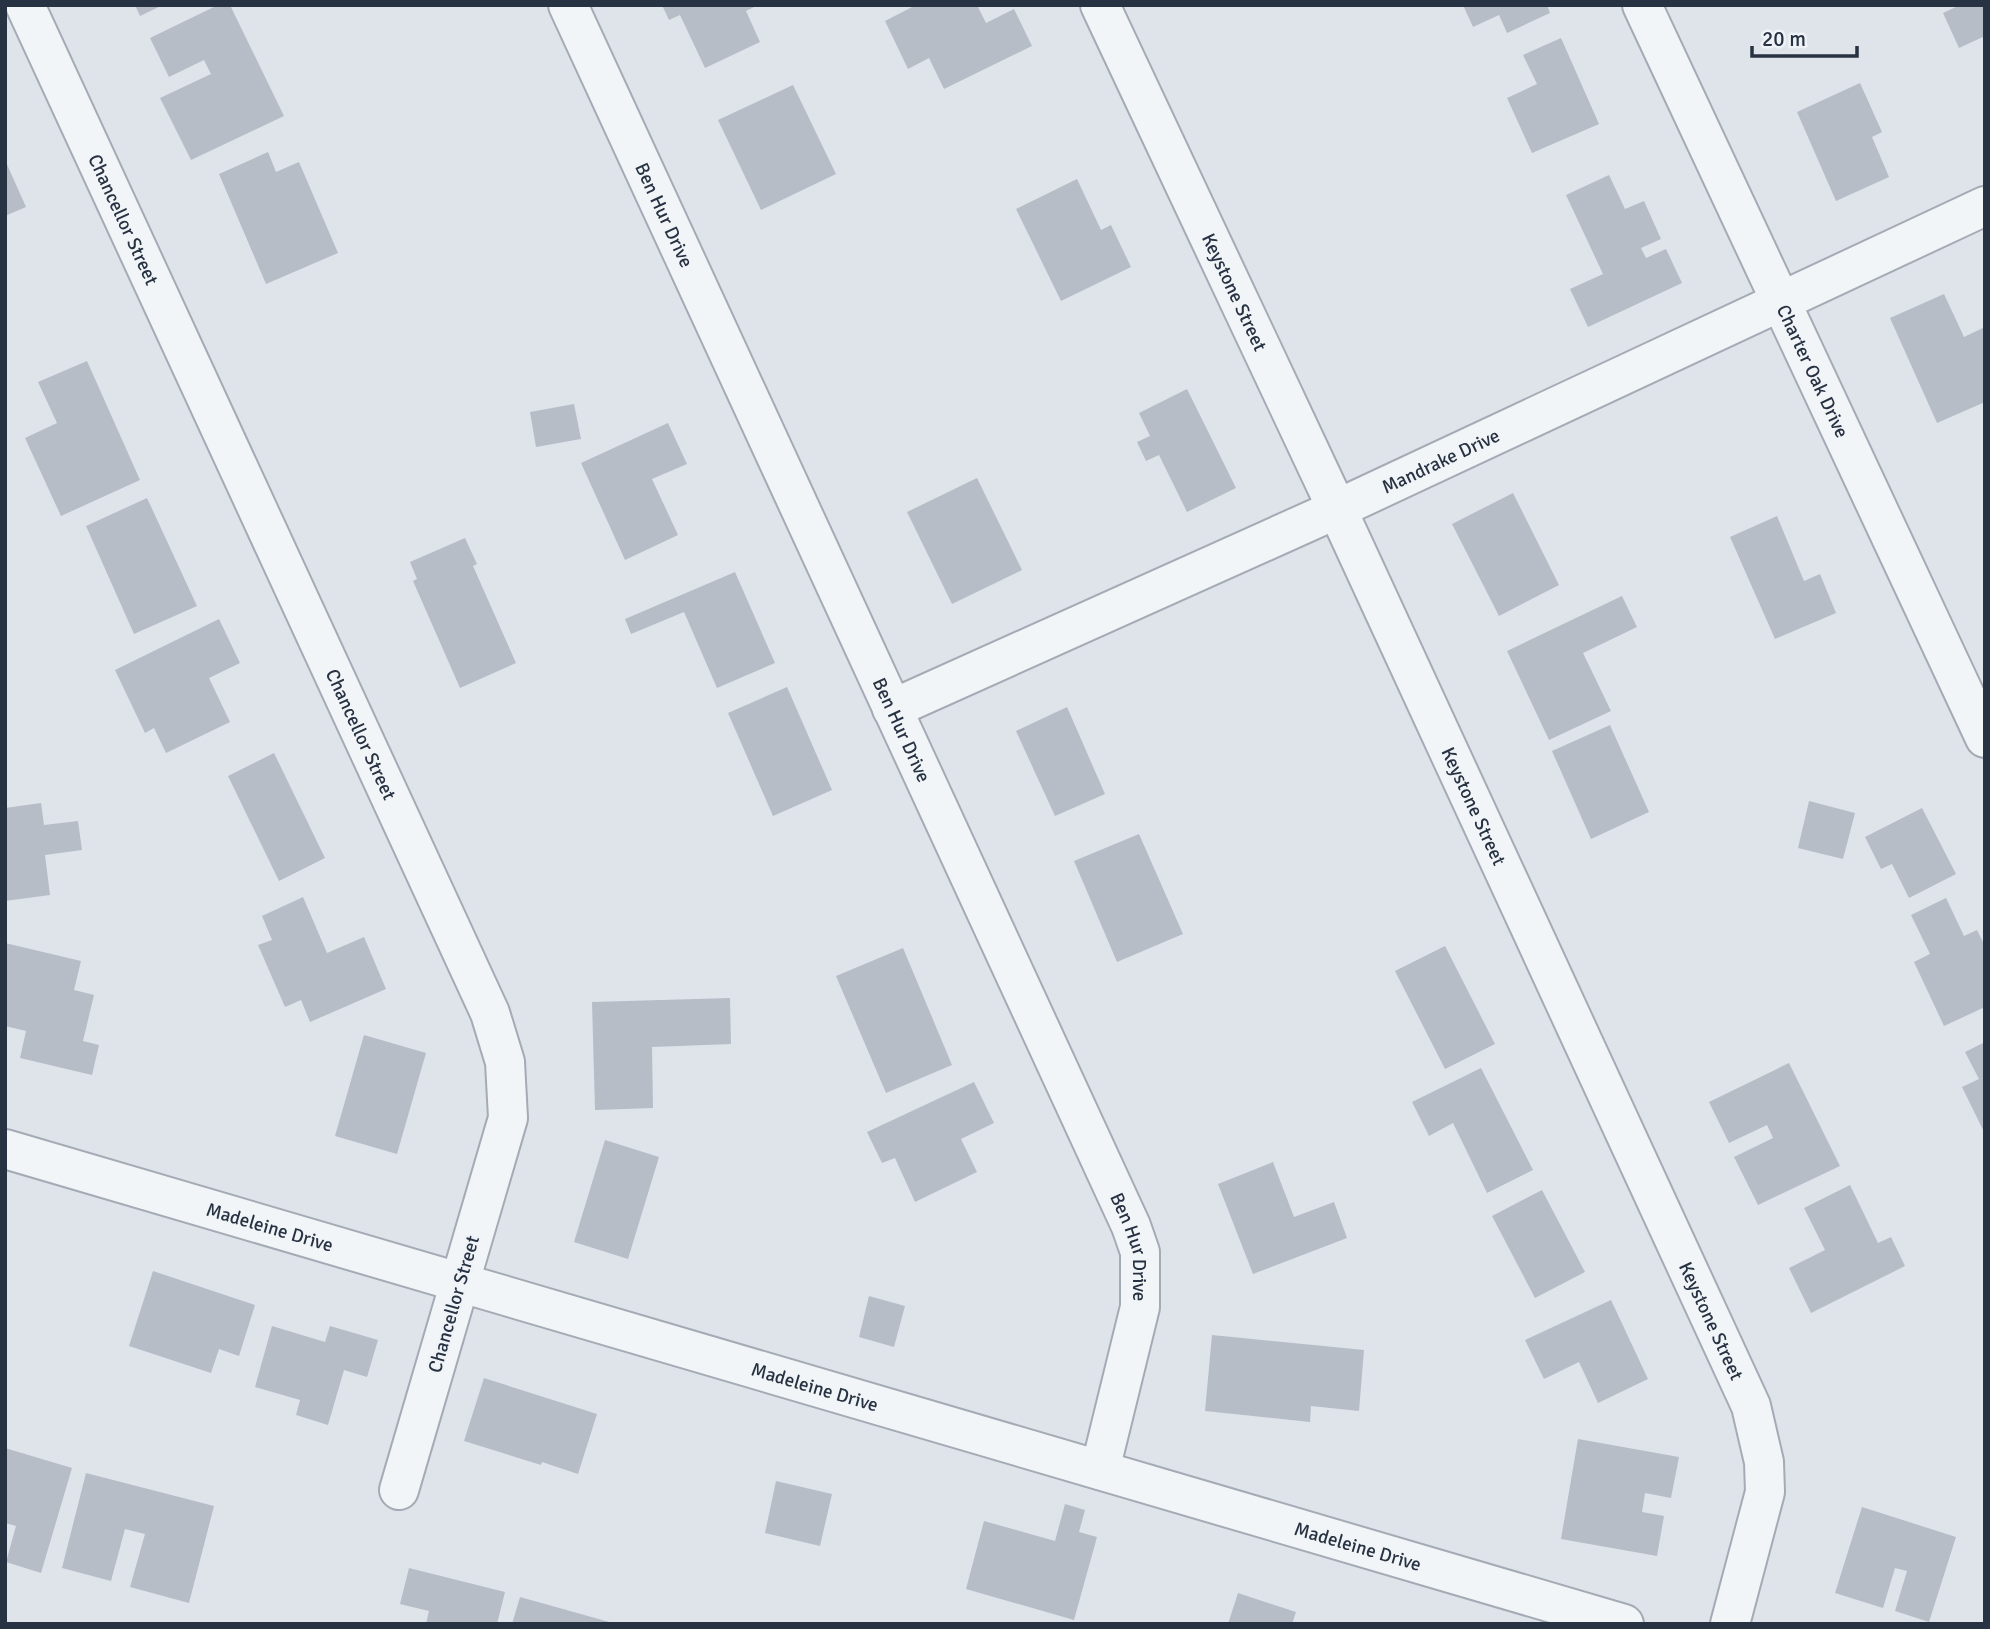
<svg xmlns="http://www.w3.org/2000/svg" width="1990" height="1629" font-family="Signika,sans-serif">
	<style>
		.building { fill: #b6bdc7 }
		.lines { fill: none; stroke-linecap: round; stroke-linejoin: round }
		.minor-casing { stroke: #a4abb4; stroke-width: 42 }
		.minor { stroke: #f2f5f8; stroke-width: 38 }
		.labels { text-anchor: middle; stroke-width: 5; stroke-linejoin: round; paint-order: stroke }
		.street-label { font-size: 19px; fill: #273242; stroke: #eff3f7 }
	</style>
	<rect width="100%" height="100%" fill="#dfe4ea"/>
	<g class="building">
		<path d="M135 5H163L140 16Z"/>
		<path d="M218 5H230L284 116 191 160 160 98 211 74 204 60 169 77 150 38Z"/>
		<path d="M662 5H758L746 11 760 42 705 68 680 15 669 20Z"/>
		<path d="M916 5H977L986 23 1014 9 1032 46 944 89 929 58 908 69 885 21Z"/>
		<path d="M1463 5H1547L1550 13 1507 33 1499 15 1473 27Z"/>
		<path d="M1960 5H1982L1985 11V36L1959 48 1943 13Z"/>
		<path d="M1561 38 1599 124 1532 153 1507 98 1537 84 1523 55Z"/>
		<path d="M1860 83 1882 132 1872 137 1889 177 1836 201 1797 112Z"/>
		<path d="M793 85 836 174 761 210 718 120Z"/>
		<path d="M268 152 276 172 299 162 338 253 266 284 219 174Z"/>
		<path d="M5 160 26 207 5 216Z"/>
		<path d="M1609 175 1625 209 1644 201 1661 239 1641 248 1646 258 1666 249 1682 283 1588 327 1570 289 1603 274 1566 195Z"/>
		<path d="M1077 179 1101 230 1111 225 1131 267 1061 301 1016 209Z"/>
		<path d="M1944 294 1964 337 1985 327V402L1937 423 1890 318Z"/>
		<path d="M87 361 140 480 61 516 25 438 57 423 38 382Z"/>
		<path d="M1187 389 1236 488 1187 512 1159 455 1146 461 1137 442 1150 436 1139 413Z"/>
		<path d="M574 404 581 439 536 447 530 412Z"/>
		<path d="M668 423 687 464 652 479 678 535 625 560 581 463Z"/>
		<path d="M977 478 1022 570 952 604 907 512Z"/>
		<path d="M1513 493 1559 585 1499 616 1452 524Z"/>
		<path d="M147 498 197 606 134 634 86 526Z"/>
		<path d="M1777 516 1804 581 1820 574 1836 613 1775 639 1730 537Z"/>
		<path d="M465 538 477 564 473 566 516 663 460 688 413 581 417 579 410 562Z"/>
		<path d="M735 572 775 663 717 688 684 612 631 634 625 619Z"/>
		<path d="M1622 596 1637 627 1583 653 1611 711 1549 740 1507 651Z"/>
		<path d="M219 619 240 663 209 678 230 722 166 753 154 728 145 733 115 670Z"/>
		<path d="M787 687 832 790 773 816 728 713Z"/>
		<path d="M1067 707 1105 794 1055 816 1016 731Z"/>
		<path d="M1610 725 1649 812 1591 839 1552 751Z"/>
		<path d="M274 753 325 858 279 881 228 776Z"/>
		<path d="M1809 801 1855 813 1843 859 1798 848Z"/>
		<path d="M41 803 44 825 78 821 82 850 45 855 50 895 5 901V808Z"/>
		<path d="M1922 808 1956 874 1909 898 1892 864 1881 869 1865 837Z"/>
		<path d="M1139 834 1183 934 1117 962 1074 861Z"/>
		<path d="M303 897 327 953 364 937 386 989 310 1022 301 1000 285 1007 258 945 272 940 262 916Z"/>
		<path d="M1946 898 1964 936 1977 930 1985 946V1007L1944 1026 1914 962 1930 954 1911 915Z"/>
		<path d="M5 943 81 961 74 990 94 995 83 1041 99 1045 92 1075 20 1058 26 1031 5 1026Z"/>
		<path d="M1445 946 1495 1044 1445 1069 1395 971Z"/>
		<path d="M903 948 952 1065 886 1093 836 976Z"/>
		<path d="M730 998 731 1044 652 1047 653 1108 595 1110 592 1002Z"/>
		<path d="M364 1035 426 1053 397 1154 335 1136Z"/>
		<path d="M1985 1042V1134L1962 1087 1979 1079 1965 1052Z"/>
		<path d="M1789 1063 1840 1166 1758 1205 1734 1157 1773 1138 1767 1125 1729 1143 1709 1102Z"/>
		<path d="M1481 1068 1533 1170 1487 1193 1453 1123 1429 1136 1412 1102Z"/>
		<path d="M974 1082 994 1123 961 1139 977 1172 915 1202 895 1158 882 1163 867 1132Z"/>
		<path d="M605 1140 659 1157 628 1259 574 1242Z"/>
		<path d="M1273 1162 1294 1217 1334 1202 1347 1238 1253 1274 1218 1184Z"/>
		<path d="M1850 1185 1878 1243 1891 1237 1905 1266 1811 1313 1789 1268 1825 1250 1804 1208Z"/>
		<path d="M1542 1190 1585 1272 1535 1298 1492 1216Z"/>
		<path d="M153 1271 255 1305 239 1356 219 1349 211 1373 129 1346Z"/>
		<path d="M869 1296 905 1306 894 1347 859 1337Z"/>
		<path d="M1611 1300 1648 1379 1598 1403 1579 1362 1544 1379 1525 1340Z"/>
		<path d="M272 1326 325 1342 330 1326 378 1340 367 1377 344 1370 328 1425 296 1415 300 1400 255 1387Z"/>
		<path d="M1212 1335 1364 1350 1359 1411 1311 1406 1310 1422 1205 1411Z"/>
		<path d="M484 1378 597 1414 578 1474 542 1462 541 1465 464 1441Z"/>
		<path d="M1578 1439 1679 1457 1671 1498 1645 1493 1642 1512 1664 1516 1657 1556 1561 1539Z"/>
		<path d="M5 1448 72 1468 41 1573 6 1562 16 1526 5 1523Z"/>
		<path d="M86 1473 214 1506 189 1603 130 1587 145 1534 125 1529 111 1581 62 1568Z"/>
		<path d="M776 1481 832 1494 820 1546 765 1533Z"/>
		<path d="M1065 1504 1085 1510 1079 1532 1097 1537 1074 1620 966 1589 984 1521 1055 1541Z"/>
		<path d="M1862 1507 1956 1537 1929 1622 1895 1611 1907 1571 1895 1568 1883 1608 1835 1593Z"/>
		<path d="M409 1568 505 1592 497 1624H426L429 1611 400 1604Z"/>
		<path d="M1238 1593 1296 1612 1292 1624H1228Z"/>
		<path d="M520 1597 613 1623V1624H512Z"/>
	</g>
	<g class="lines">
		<defs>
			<g id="minor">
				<path id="s1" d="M25 5 490 1013 505 1062 508 1118 399 1490"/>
				<path id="s2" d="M568 5 1131 1226 1140 1252V1307L1100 1470"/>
				<path id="s3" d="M1100 5 1337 509 1751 1406 1764 1462 1765 1492 1730 1624"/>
				<path id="s4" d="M1642 5 1985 738"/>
				<path id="s5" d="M892 709 1337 509 1985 206"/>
				<path id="s6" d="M5 1149 1624 1624"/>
			</g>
		</defs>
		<use href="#minor" class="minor-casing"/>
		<use href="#minor" class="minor"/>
	</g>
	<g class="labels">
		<g class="street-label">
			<text dy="7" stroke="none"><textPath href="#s2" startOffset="231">Ben Hur Drive</textPath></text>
			<text dy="7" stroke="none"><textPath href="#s1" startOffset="236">Chancellor Street</textPath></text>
			<text dy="7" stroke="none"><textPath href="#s3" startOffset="317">Keystone Street</textPath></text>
			<text dy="7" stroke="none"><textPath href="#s4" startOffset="404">Charter Oak Drive</textPath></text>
			<text dy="7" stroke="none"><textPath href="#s5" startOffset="602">Mandrake Drive</textPath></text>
			<text dy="7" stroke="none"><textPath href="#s2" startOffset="798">Ben Hur Drive</textPath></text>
			<text dy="7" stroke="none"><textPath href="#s1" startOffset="803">Chancellor Street</textPath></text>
			<text dy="7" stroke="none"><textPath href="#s3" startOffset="884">Keystone Street</textPath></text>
			<text dy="7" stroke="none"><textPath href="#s6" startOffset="276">Madeleine Drive</textPath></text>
			<text dy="7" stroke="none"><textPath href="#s2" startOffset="1365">Ben Hur Drive</textPath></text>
			<text transform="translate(453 1304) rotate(-74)" y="7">Chancellor Street</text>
			<text dy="7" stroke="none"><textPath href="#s3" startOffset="1451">Keystone Street</textPath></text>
			<text dy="7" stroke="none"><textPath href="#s6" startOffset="844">Madeleine Drive</textPath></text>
			<text dy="7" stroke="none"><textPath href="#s6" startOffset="1410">Madeleine Drive</textPath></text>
		</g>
	</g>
	<rect width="1990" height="1629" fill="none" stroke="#273242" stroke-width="14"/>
	<path d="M1752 46v10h105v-10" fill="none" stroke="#273242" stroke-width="3.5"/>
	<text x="1762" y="46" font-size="21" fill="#273242" stroke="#eff3f7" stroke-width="5" paint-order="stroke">20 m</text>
</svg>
